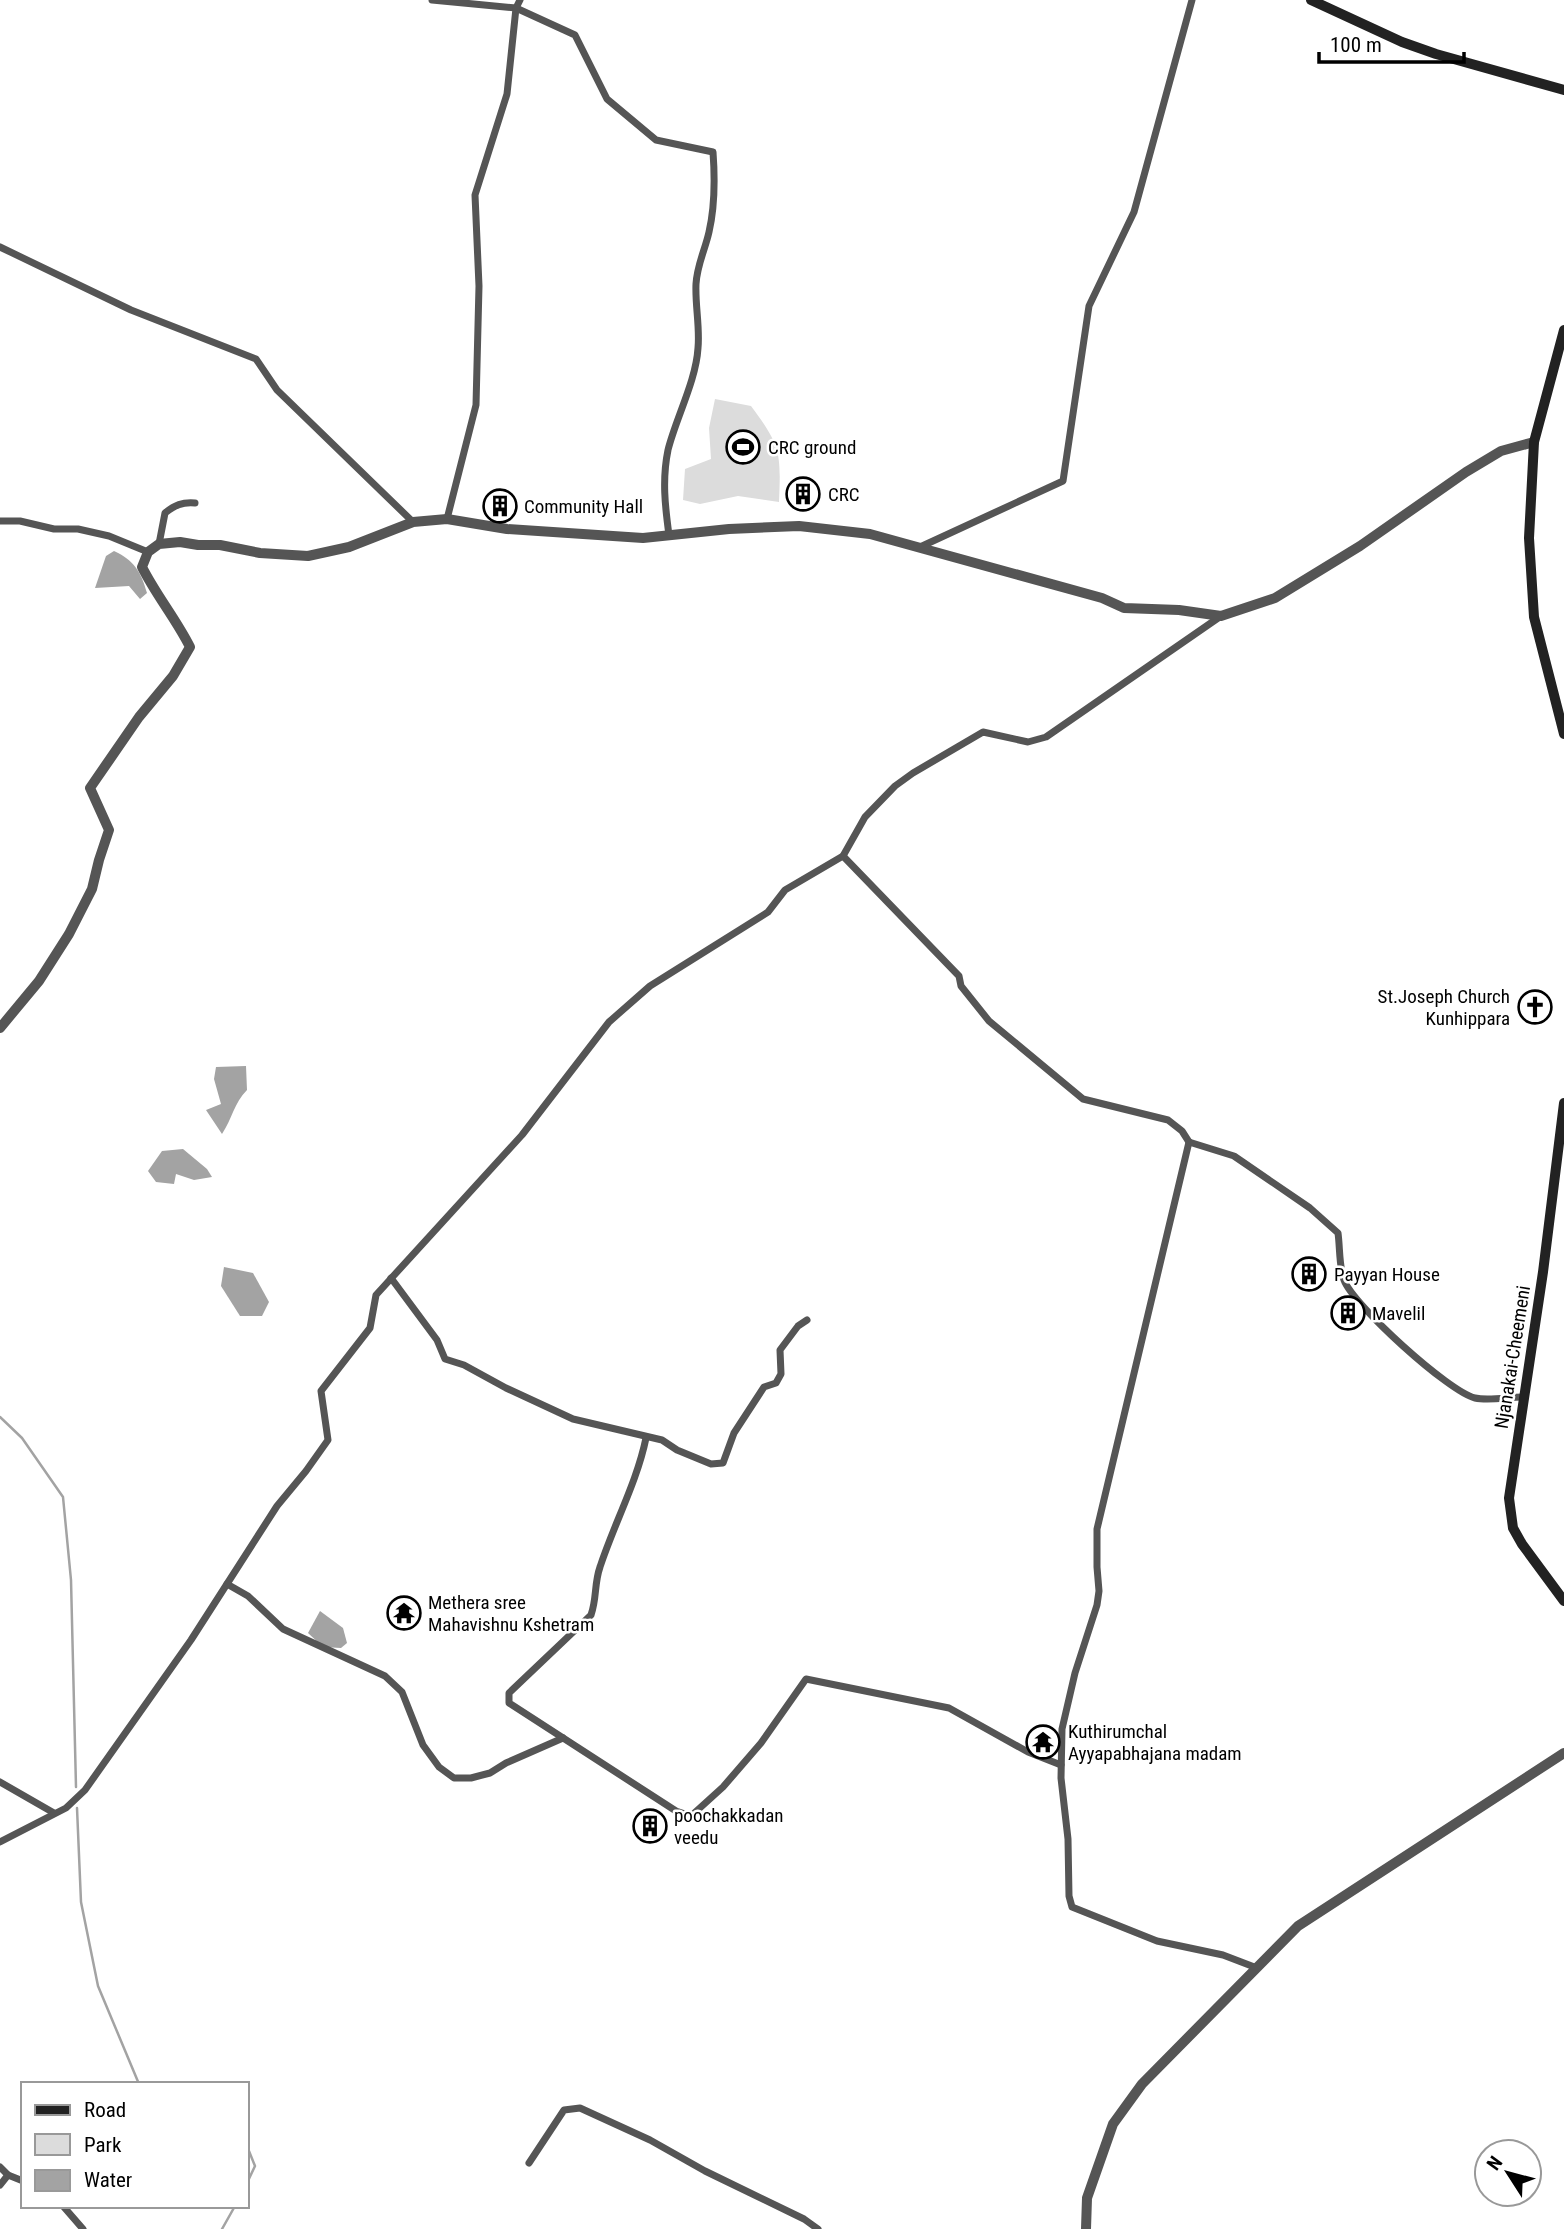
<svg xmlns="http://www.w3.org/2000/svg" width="1564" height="2229" font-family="'Roboto Condensed',sans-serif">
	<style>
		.green { fill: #dcdcdc }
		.water { fill: #a3a3a3 }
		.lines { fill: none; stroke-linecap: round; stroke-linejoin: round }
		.stream { stroke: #a3a3a3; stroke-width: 2.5 }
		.minor { stroke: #555; stroke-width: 7 }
		.tertiary { stroke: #555; stroke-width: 10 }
		.secondary { stroke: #222; stroke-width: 10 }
		.labels { text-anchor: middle; stroke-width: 5; stroke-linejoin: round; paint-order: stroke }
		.poi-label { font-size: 19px; fill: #000; stroke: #fff; text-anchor: start }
		.street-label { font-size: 19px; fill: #000; stroke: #fff }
	</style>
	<rect width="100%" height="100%" fill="#fff"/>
	<path class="green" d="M715 399 751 406C781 446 781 453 779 502L738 496 700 504 683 500 685 469 711 459 709 428Z"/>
	<g class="water">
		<path d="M114 551C134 560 141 572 147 593L140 599 129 586 95 588 106 556Z"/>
		<path d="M246 1066 247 1090C234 1103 232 1119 222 1134L206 1110 221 1104 214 1079 216 1067Z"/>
		<path d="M183 1149 207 1169 212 1177 194 1180 176 1174 174 1184 156 1182 148 1171 162 1151Z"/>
		<path d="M224 1267 253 1273 269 1302 262 1316H240L221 1286Z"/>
		<path d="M320 1611 343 1628 347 1643 341 1648 323 1647 308 1633Z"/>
	</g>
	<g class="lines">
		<g class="stream">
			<path d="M0 1417 22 1438 63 1497 71 1580 76 1787"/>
			<path d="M77 1808 81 1902 98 1986 139 2084"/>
			<path d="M247 2146 255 2166 247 2183"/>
			<path d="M222 2229 235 2206"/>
		</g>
		<g class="minor">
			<path d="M432 0 516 8 575 35 607 99 656 140 713 152C715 179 715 206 709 232 705 250 697 265 696 284 695 305 700 327 698 348 696 381 676 418 668 450 662 479 665 506 669 535"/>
			<path d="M0 247 131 310 256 359 277 390 413 522"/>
			<path d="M447 519 476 405 479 286 475 195 507 94 516 8 520 0"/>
			<path d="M0 521H20L54 529H78L109 536 148 552"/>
			<path d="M159 544 165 513C175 505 182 502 195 503"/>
			<path d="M920 547 1063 481 1089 306 1134 212 1192 0"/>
			<path d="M843 856 959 976 961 986 989 1021 1083 1099 1168 1120 1182 1131 1189 1142 1234 1156 1310 1208 1338 1233C1340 1247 1339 1267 1344 1280 1353 1305 1449 1392 1475 1398 1489 1401 1508 1397 1523 1397"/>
			<path d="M1189 1142 1097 1529V1567L1099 1591 1097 1605 1075 1673 1062 1729 1061 1778 1068 1839 1069 1896 1072 1907 1157 1941 1223 1955 1257 1968"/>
			<path d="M391 1278 437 1340 445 1359 464 1365 506 1388 573 1419 662 1440 677 1450 711 1464 723 1463 734 1433 764 1387 776 1383 781 1374 780 1350 798 1326 807 1320"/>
			<path d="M646 1438C637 1482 614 1524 600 1567 594 1584 597 1598 591 1615L509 1693V1703L676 1811 691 1816 723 1787 761 1743 806 1679 949 1708 1028 1752 1061 1765"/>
			<path d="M227 1584 248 1596 283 1629 385 1676 402 1692 423 1745 439 1767 454 1778H471L490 1773 506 1763 563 1738"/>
			<path d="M0 1782 54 1813"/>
			<path d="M0 1842 66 1808 85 1790 191 1640 277 1506 306 1471 328 1440 321 1391 370 1328 376 1295 522 1135 609 1022 650 986 768 912 785 890 843 856 865 817 895 786 913 773 983 732 1028 742 1046 737 1221 616"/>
			<path d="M529 2163 564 2110 580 2108 650 2140 705 2171 804 2219 818 2229"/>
			<path d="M0 2167 8 2175 23 2181"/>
			<path d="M0 2185 8 2175"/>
			<path d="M63 2206 83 2229"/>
		</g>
		<g class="tertiary">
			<path d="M0 1028 39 981 69 934 92 889 99 860 109 830 90 788 139 717 173 676 190 647C176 619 156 595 142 567L148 552 159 544 180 542 198 545H220L260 553 308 556 349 547 413 522 447 519 507 529 643 538 729 529 799 526 870 534 1102 598 1124 608 1179 610 1221 616 1275 598 1360 546 1466 472 1501 451 1534 442"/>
			<path d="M1086 2229 1087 2198 1113 2124 1142 2084 1298 1926 1564 1753"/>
		</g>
		<g class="secondary">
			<path d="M1311 0 1402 42 1436 54 1564 90"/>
			<path d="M1564 330 1534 442 1529 538 1534 617 1564 734"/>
			<path d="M1564 1103 1543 1272 1509 1498 1513 1528 1522 1544 1564 1601"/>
		</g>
	</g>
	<defs>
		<symbol id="stadium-ring" viewBox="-11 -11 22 22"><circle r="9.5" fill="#fff" stroke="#000" stroke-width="1.5"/><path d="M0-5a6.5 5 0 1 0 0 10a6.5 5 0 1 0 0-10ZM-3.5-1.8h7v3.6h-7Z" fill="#000"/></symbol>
		<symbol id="building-ring" viewBox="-11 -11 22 22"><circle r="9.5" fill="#fff" stroke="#000" stroke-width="1.5"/><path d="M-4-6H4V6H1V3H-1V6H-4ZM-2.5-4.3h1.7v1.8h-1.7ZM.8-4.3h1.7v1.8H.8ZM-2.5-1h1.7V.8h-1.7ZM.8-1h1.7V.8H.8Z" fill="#000"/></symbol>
		<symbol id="church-ring" viewBox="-11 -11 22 22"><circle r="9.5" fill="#fff" stroke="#000" stroke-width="1.5"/><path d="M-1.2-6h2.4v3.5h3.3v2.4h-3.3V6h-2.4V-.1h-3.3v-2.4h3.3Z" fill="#000"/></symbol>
		<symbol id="temple-ring" viewBox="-11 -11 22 22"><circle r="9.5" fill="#fff" stroke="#000" stroke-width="1.5"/><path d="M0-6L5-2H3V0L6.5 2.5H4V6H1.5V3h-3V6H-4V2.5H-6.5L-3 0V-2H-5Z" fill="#000"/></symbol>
	</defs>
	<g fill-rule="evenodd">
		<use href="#stadium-ring" x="724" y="428" width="38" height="38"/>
		<use href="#building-ring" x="784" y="475" width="38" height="38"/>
		<use href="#building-ring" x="481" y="487" width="38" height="38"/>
		<use href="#church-ring" x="1516" y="988" width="38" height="38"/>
		<use href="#building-ring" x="1290" y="1255" width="38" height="38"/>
		<use href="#building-ring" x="1329" y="1294" width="38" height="38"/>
		<use href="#temple-ring" x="385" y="1594" width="38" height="38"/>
		<use href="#temple-ring" x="1024" y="1723" width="38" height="38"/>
		<use href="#building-ring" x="631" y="1807" width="38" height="38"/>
	</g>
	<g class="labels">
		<g class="poi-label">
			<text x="768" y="454">CRC ground</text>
			<text x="828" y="501">CRC</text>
			<text x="524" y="513">Community Hall</text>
			<text x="1510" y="1003" text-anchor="end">St.Joseph Church<tspan x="1510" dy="22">Kunhippara</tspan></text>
			<text x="1334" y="1281">Payyan House</text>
			<text x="1372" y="1320">Mavelil</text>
			<text x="428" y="1609">Methera sree<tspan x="428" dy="22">Mahavishnu Kshetram</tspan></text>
			<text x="1068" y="1738">Kuthirumchal<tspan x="1068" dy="22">Ayyapabhajana madam</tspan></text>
			<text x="674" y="1822">poochakkadan<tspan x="674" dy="22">veedu</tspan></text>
		</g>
		<g class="street-label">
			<text transform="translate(1512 1357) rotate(-81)" y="7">Njanakai-Cheemeni</text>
		</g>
	</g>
	<rect x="21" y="2082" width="228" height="126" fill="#ffffff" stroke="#999999" stroke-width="2"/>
	<rect x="35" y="2105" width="35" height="10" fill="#222222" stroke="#999999" stroke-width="2"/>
	<text x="84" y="2117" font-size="21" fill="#000000">Road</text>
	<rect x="35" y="2134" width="35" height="21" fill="#dcdcdc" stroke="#999999" stroke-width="2"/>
	<text x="84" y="2152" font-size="21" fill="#000000">Park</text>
	<rect x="35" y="2170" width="35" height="21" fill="#a3a3a3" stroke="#999999" stroke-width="2"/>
	<text x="84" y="2187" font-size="21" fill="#000000">Water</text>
	<g transform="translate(1508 2173) rotate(306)"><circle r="33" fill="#ffffff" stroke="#999999" stroke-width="2"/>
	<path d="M0-5L12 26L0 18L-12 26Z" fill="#000000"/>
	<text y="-10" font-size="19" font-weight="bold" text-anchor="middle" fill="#000000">N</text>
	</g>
	<path d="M1319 52v10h145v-10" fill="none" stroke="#000000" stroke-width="3.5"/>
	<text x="1330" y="52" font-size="21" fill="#000000" stroke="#ffffff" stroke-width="5" paint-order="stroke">100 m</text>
</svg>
